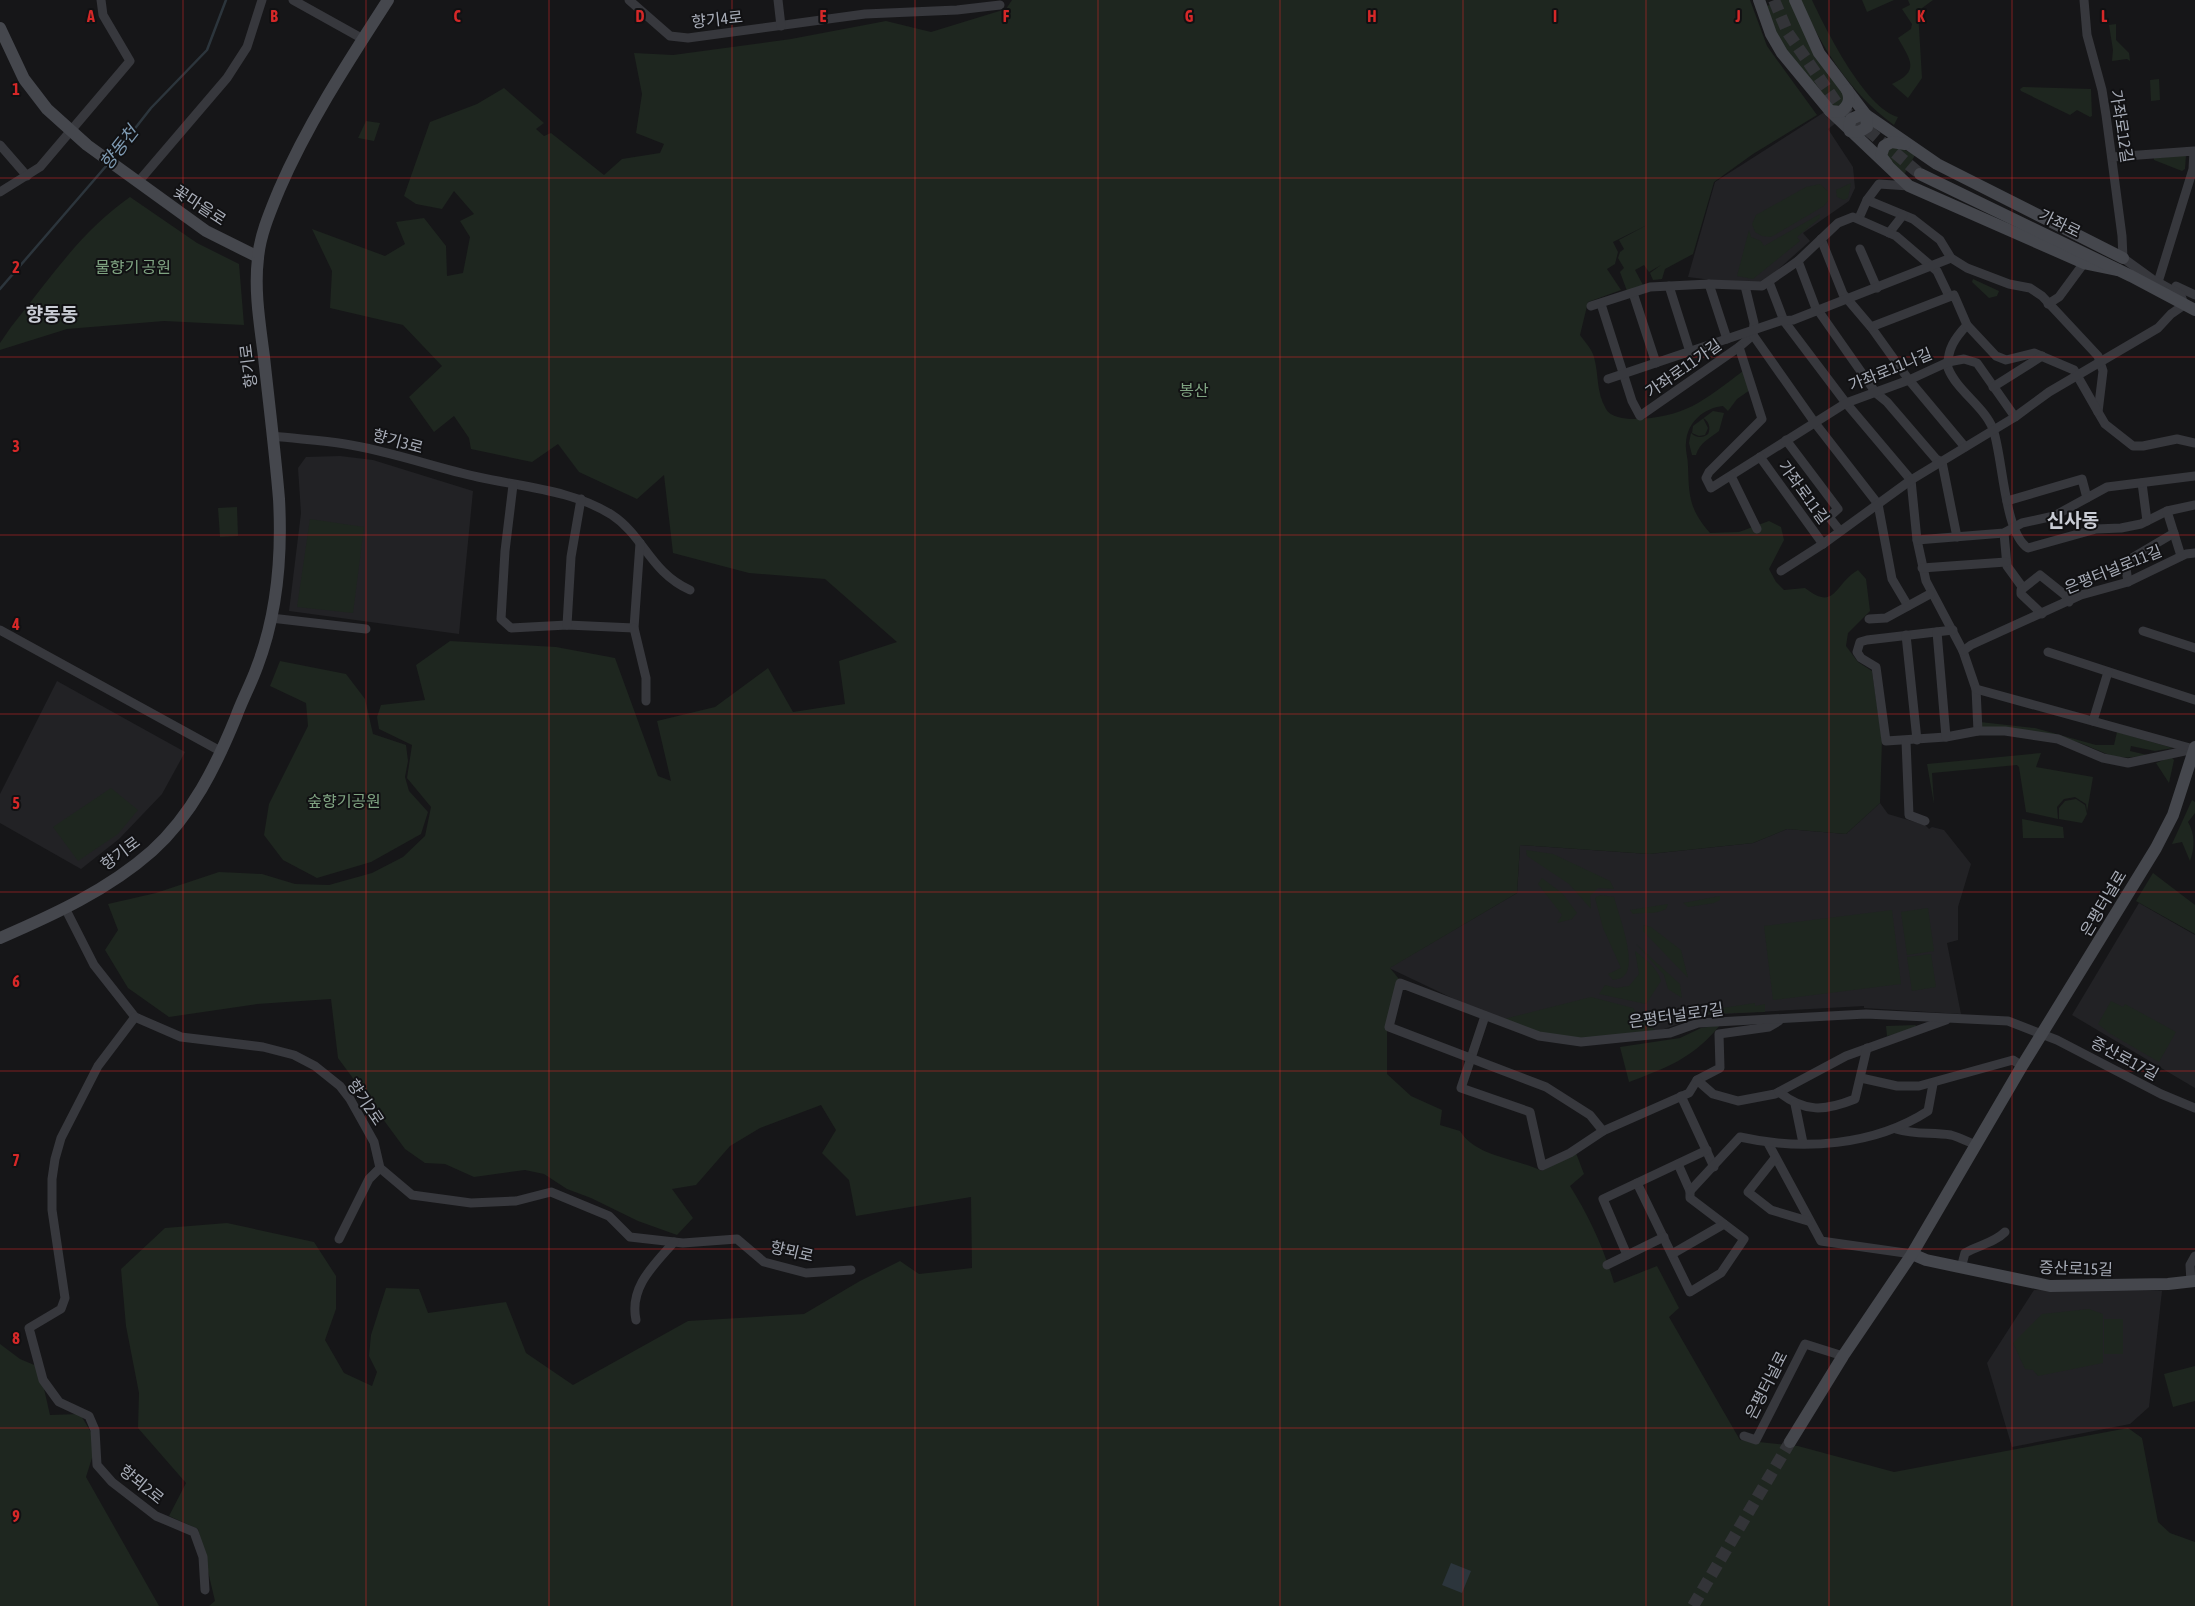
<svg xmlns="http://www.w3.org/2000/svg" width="2195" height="1606" font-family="'Asap Condensed','Noto Sans KR',sans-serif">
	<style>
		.built { fill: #222225 }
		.green { fill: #1e261f }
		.water { fill: #2c353c }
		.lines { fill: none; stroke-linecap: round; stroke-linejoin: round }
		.stream { stroke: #2c353c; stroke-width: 2.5 }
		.secondary-tunnel { stroke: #333438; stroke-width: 12; stroke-dasharray: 12 6; stroke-linecap: butt }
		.street { stroke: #37383d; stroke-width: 9 }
		.secondary { stroke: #45474d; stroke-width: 12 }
		.grid { fill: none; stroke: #d62828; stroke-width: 1; stroke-opacity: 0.55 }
		.labels { text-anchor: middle; stroke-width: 4; stroke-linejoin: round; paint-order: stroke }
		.street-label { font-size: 16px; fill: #a8adb8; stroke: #111113 }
		.park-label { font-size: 16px; fill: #7fa381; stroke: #111113 }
		.water-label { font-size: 18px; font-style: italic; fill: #7f9bb3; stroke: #111113 }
		.quarter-label { font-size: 19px; font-weight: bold; fill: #c9ccd4; stroke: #111113 }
		.grid-label { font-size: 16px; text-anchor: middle; font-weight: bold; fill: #d62828; stroke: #111113; stroke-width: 4; stroke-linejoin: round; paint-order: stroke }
	</style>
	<rect width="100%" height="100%" fill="#161618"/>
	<g class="built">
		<path d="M1826 111 1836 123 1828 129 1853 167 1855 188 1849 201 1803 233 1810 241 1763 283 1727 282 1688 277 1715 182Z"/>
		<path d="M340 456 373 460 473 491 459 634 289 611 301 513 298 468 306 457Z"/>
		<path d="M57 681 185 752 162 794 119 839 81 869 0 823V794Z"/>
		<path d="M1880 803 1888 814 1925 825 1929 829 1932 827 1944 830 1971 864 1958 907V940L1947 943 1961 1014 1864 1008V1006L1705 1015 1661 1030 1604 1035 1492 1017 1389 968 1517 893 1520 845 1649 854 1753 843 1787 829 1846 834Z"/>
		<path d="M2139 903 2195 935V1088L2072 1015Z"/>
		<path d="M2034 1290 2162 1291 2149 1407 2130 1424 2012 1447 1987 1363Z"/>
	</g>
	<g class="green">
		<path d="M1012 0H1750L1767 46 1817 115 1753 154 1714 182 1693 254 1665 269 1662 279 1653 280 1650 273 1661 265 1649 272 1644 265 1635 270 1643 285 1627 291 1620 272 1624 268 1618 258 1620 252 1624 249 1619 240 1647 225 1613 242 1618 252 1615 264 1607 269 1621 290 1588 302 1580 335C1584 341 1592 349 1594 357 1599 375 1596 392 1606 409 1610 417 1625 419 1633 419 1685 418 1703 401 1743 371L1750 390 1737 399 1728 411 1723 406C1704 408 1687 422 1686 443 1685 450 1688 458 1688 466 1689 496 1689 509 1710 533L1739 532 1769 521 1781 527 1784 540 1769 569 1776 582 1784 590 1805 588C1836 612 1834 584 1858 570L1866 579 1870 611 1848 633 1846 646 1858 662 1872 671 1882 740 1880 803 1846 834 1787 829 1753 843 1649 854 1520 845 1517 893 1390 968 1399 979 1387 1024V1074L1411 1096 1442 1110 1440 1125 1460 1131C1476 1157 1516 1158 1542 1171L1576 1153 1584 1174 1570 1186C1589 1216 1604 1249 1614 1283L1657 1266 1679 1308 1669 1317 1740 1440 1798 1446 1894 1472 2128 1428 2142 1438 2158 1522 2170 1533 2195 1542V1606H209L215 1601 198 1529 169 1516 186 1483 138 1428 139 1393 126 1326 121 1269 165 1228 227 1223 314 1242 336 1276V1309L325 1340 344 1373 372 1386 377 1372 369 1356 371 1335 386 1288 419 1289 428 1313 506 1302 526 1353 573 1385 688 1321 804 1314 860 1281 900 1261 919 1274 972 1268 971 1197 856 1216 849 1180 822 1153 836 1130 821 1105 760 1128 730 1146 696 1185 672 1189 693 1218 677 1235 638 1221 591 1198 567 1189 544 1174 525 1170 474 1177 445 1164 425 1163 405 1149 338 1058 331 999 257 1004 169 1017 128 988 105 950 118 930 108 904 156 893 219 872 262 874 295 884 329 885 372 873 403 857 425 836 431 807 407 778 412 745 379 729 377 717 381 705 425 700 416 665 450 641 556 647 615 658 658 776 671 781 657 721 715 707 768 668 793 712 845 704 839 661 897 642 825 579 749 573 673 553 664 475 637 499 579 472 558 444 532 462 471 449 469 438 454 416 434 432 409 397 442 366 403 325 330 308 332 271 312 229 385 256 405 244 396 222 424 218 446 246 447 276 463 273 470 237 460 221 474 214 454 191 442 209 416 204 404 196 430 122 477 104 504 88 544 123 536 129 544 136 551 133 604 175 622 159 660 153 664 144 636 133 642 94 634 53 673 55 791 39 886 21 931 32 1006 9Z"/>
		<path d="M1781 0H1790L1847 97 1843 105 1834 107 1781 46 1767 6Z"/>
		<path d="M1800 0H1812C1826 30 1865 108 1898 117L1894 125C1849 92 1823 49 1800 0Z"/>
		<path d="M1862 0H1894L1867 12Z"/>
		<path d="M1908 0H1933L1918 11 1922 78 1908 98 1892 84C1920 71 1911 61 1898 38L1911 29 1912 24 1902 9 1910 5Z"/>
		<path d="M2116 24V40L2129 53 2130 61 2127 59 2112 61 2113 50 2109 25Z"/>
		<path d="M2159 79 2160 100 2151 101 2150 80Z"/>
		<path d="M2023 87 2091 89 2092 116 2090 117 2077 110 2070 115 2021 91 2020 89Z"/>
		<path d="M366 121 380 123 374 141 358 138Z"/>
		<path d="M1888 147 1903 149 1915 155 1903 177 1891 166 1886 151Z"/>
		<path d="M2186 155 2185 169 2182 171 2154 160V158Z"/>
		<path d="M1851 183 1848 198 1844 200 1837 197 1836 190Z"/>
		<path d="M1820 184 1828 191V201L1824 206 1771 237 1762 236 1755 232 1752 224 1756 215 1806 187Z"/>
		<path d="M130 197 197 243 239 264 244 325 164 321 67 329 0 350V343L11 327C48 281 81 231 130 197Z"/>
		<path d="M1820 214V218L1797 237 1800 241 1753 279 1737 276 1749 230 1751 237 1761 241 1764 246Z"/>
		<path d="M1973 279 1999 291 1997 296 1989 298 1972 282Z"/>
		<path d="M1713 411 1724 413 1719 431C1709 439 1700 442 1696 455H1692L1689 443 1691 433C1696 438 1703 438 1708 434 1711 428 1709 421 1703 418L1708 428 1705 435 1699 436 1692 433 1693 426Z"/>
		<path d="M237 507 238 536 220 537 218 508Z"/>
		<path d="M310 519 364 527 353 613 297 607Z"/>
		<path d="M280 661 346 674 365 699 373 734 406 745 408 761 405 777 409 791 428 812 421 834 371 862 317 878 283 860 264 835 269 804 308 726 306 703 270 686Z"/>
		<path d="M1980 722 2035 728 2096 745H2114L2117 732 2173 748 2155 751 2131 746 2130 751 2147 755C2108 763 2104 749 2070 740 2042 733 2010 733 1982 729Z"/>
		<path d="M2041 753 2036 767 2093 777 2087 812 2086 804 2075 797 2064 799 2057 807 2058 819 2026 812 2019 767 2017 765 1932 773 1934 804 1927 764Z"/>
		<path d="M2171 757 2174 760 2169 783 2156 763Z"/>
		<path d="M111 788 138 810 118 834 78 861 53 827Z"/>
		<path d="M2076 799 2085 805 2087 814 2082 823 2059 819V808L2065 801Z"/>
		<path d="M2192 800 2195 802V813L2188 822C2195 834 2195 848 2190 861L2182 842 2172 844Z"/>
		<path d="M2022 819 2063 827 2064 838H2023Z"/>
		<path d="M1526 850 1553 854 1610 881 1614 889 1598 888 1590 896 1591 909 1569 884 1527 856Z"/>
		<path d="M2153 873 2195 905V934L2136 901Z"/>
		<path d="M1542 878 1563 894 1577 913 1572 919 1557 923 1562 915 1538 884Z"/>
		<path d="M1600 895 1614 897C1618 913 1638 964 1624 976 1621 979 1617 979 1613 980L1608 974 1621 968 1603 928 1595 898Z"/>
		<path d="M1720 896V900L1714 903 1688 907 1683 903Z"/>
		<path d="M1668 904 1666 909C1656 915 1641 912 1633 914L1630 910Z"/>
		<path d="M1928 908 1934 951 1907 955 1901 912Z"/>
		<path d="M1892 910 1901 984 1773 1000 1764 926Z"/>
		<path d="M1644 925 1651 927 1681 950 1688 978 1643 931Z"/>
		<path d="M1636 944 1680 984 1682 998 1668 989 1664 975Z"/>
		<path d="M1635 951C1646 960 1657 967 1661 981L1646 1004 1599 994 1605 985 1616 988 1629 986 1639 974Z"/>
		<path d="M1931 954 1936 987 1912 991 1907 957Z"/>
		<path d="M1591 997 1633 1008 1643 1022 1658 1032 1583 1039 1537 1033 1504 1019Z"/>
		<path d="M2111 1001 2123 1007 2125 1004 2176 1032 2159 1062 2109 1033 2098 1024Z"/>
		<path d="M1755 1003V1006L1765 1004V1012L1704 1014 1703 1011Z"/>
		<path d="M1720 1025C1694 1058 1666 1068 1629 1082L1620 1047 1680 1038 1701 1028Z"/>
		<path d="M1916 1025 1914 1029 1887 1036 1886 1026Z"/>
		<path d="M2089 1309 2103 1314V1363L2038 1376 2033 1370 2025 1369 2013 1343 2042 1314Z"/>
		<rect x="2104" y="1319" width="19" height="35"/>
		<path d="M0 1344 20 1359 39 1367 50 1415 80 1414 97 1442 86 1477 159 1606H0Z"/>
		<path d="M2195 1366V1401L2173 1407 2164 1374Z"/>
	</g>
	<path class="water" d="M1451 1563 1471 1571 1462 1593 1442 1585Z"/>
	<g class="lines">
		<g class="stream">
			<path d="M111 159 151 108 207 50 226 0"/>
			<path d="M0 289 107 165"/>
		</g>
		<g class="secondary-tunnel">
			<path d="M1774 0 1788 33 1838 105 1920 174"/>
			<path d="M1693 1606 1790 1442"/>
		</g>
		<g class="street">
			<path d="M293 0 363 39"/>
			<path d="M629 0 670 36 688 38 865 14 957 10 1000 5"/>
			<path d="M778 0 781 26"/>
			<path d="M2084 0 2087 35 2102 90 2106 115 2122 236 2123 258"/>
			<path d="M0 145 27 176"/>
			<path d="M2112 157 2194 151 2193 169 2159 279"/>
			<path d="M139 181 227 78 247 47 262 0"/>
			<path d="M0 192 40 167 130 61 103 15 101 0"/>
			<path d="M1867 200 1913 219 1940 240 1951 258 1967 268 2009 284 2030 288 2042 296 2098 356 2103 371 2098 412 2105 424 2133 446H2143L2177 439 2195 443"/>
			<path d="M1859 218 1867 200 1879 184 1909 186"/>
			<path d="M1889 233 1903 215"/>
			<path d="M1821 239 1843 294 1871 327 1909 380 1965 447"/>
			<path d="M1860 249 1877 288"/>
			<path d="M1798 261 1815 306 1876 393 1887 402 1936 459 1942 462 1957 537"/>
			<path d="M1769 282 1784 321 1846 403 1911 480"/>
			<path d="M1709 284 1727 339"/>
			<path d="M1669 286 1690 352"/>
			<path d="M2176 286 2195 295"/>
			<path d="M1633 293 1656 363"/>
			<path d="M1601 304 1632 401 1640 416 1739 347 1753 335 1754 323 1745 286"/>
			<path d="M2048 304 2059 297 2084 263"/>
			<path d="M1591 306 1650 287 1709 284 1762 286 1798 261 1838 223 1853 217 1896 236 1937 271 1949 296"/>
			<path d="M1967 325C1955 338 1947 349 1948 368 1957 391 1984 406 1993 429 2003 457 2004 533 2028 548L2096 529 2121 528 2141 524 2167 511 2195 505"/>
			<path d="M1871 327 1954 295 1967 325 1996 356 2006 360 2034 353 2074 370 2098 412"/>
			<path d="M1753 335 1815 423 1878 504 1892 579 1908 606"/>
			<path d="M1739 347 1762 419 1709 472 1706 478 1711 488 1846 403 1909 380 1948 362 1964 359 1977 363 2015 417"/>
			<path d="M1608 379 1780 321 1793 320 1951 258"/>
			<path d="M1993 387 2042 356"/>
			<path d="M273 436C297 439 321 440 345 444 390 451 433 467 478 477 522 487 573 490 612 515 644 536 650 572 690 590"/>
			<path d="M1786 440 1838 509 1829 517 1840 531"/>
			<path d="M1760 457 1823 544"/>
			<path d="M1731 476 1757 529"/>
			<path d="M1911 480 1917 540 1926 581 1963 651 1976 689 1978 731"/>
			<path d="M2142 483 2147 521"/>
			<path d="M513 485 505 551 501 619 511 628 567 625 634 628 640 543"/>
			<path d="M2007 501 2082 479 2087 498"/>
			<path d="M2167 511 2181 556"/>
			<path d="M2004 533 2007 566 2023 588"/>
			<path d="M1917 540 2004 533 2022 523 2054 516 2107 487 2195 476"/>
			<path d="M1922 568 2006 562"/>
			<path d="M1781 571 1823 544 1911 480 2015 417 2049 392 2158 328 2171 314 2184 305 2181 295 2152 279 2123 258"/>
			<path d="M2128 582 2125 562 2174 533"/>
			<path d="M2042 614 2021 594V590L2040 575 2065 595 2069 602"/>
			<path d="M271 618 366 629"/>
			<path d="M1869 619 1886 618 1930 594"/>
			<path d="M567 625 571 557 581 499"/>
			<path d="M634 628 646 678V701"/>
			<path d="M0 630 222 752"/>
			<path d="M1953 630 1867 640 1860 642 1857 652 1861 658 1876 667 1886 741 1946 737 1978 731H2005L2058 739 2103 758 2128 763 2195 749"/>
			<path d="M2143 631 2195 648"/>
			<path d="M1937 632 1946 737"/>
			<path d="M1906 635 1917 740"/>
			<path d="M1963 651 1971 645 2081 595 2128 582 2186 554 2195 553"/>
			<path d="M2048 652 2195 700"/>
			<path d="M1976 689 2190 748"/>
			<path d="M2093 721 2108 672"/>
			<path d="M1906 741 1909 815 1925 821"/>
			<path d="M65 908 94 965 135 1017 181 1037 263 1047 294 1055 315 1066 340 1086 350 1099 374 1142 380 1168 412 1195 471 1203 516 1201 551 1192 609 1216 630 1237 683 1243 737 1239 764 1262 806 1273 851 1270"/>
			<path d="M1485 1016 1461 1088 1530 1112 1542 1166 1570 1153 1603 1131 1689 1093 1697 1080 1720 1068 1719 1034 1769 1027 1779 1021"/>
			<path d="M135 1017 98 1066 61 1138 55 1159 52 1179V1210L65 1298 61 1309 29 1328 43 1380 59 1402 89 1416 95 1430 97 1465 112 1482 156 1516 194 1532 203 1557 205 1590"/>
			<path d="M1861 1078 1897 1086H1919L2013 1060 2022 1066"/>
			<path d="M1697 1080 1713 1094 1738 1101 1775 1094 1846 1056 1946 1020"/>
			<path d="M1779 1092C1805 1113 1825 1111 1855 1099L1867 1048"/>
			<path d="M1681 1096 1714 1167"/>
			<path d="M1795 1104 1803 1143"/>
			<path d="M1896 1129C1916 1135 1930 1132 1951 1135 1959 1137 1968 1142 1976 1145"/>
			<path d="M1603 1131 1590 1115 1546 1087 1389 1027 1400 983 1539 1036 1581 1042 1670 1033 1698 1023 1866 1014 2008 1021 2057 1040 2161 1094 2195 1108"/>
			<path d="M1768 1143 1821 1241 1912 1254"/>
			<path d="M1775 1158 1748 1192 1771 1210 1808 1221"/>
			<path d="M1637 1183 1690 1292 1721 1273 1744 1239 1690 1198V1191L1678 1164"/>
			<path d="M1690 1191 1740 1137C1802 1151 1874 1146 1928 1111L1933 1084"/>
			<path d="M339 1239 369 1179 380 1168"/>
			<path d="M1672 1254 1724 1224"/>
			<path d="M1627 1255 1603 1199 1707 1150"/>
			<path d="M1607 1265 1664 1237"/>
			<path d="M1961 1268 1965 1253C1979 1245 1994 1243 2005 1232"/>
			<path d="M2191 1282 2190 1265 2195 1256"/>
			<path d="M636 1320C629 1287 654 1265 674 1242"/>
			<path d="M1744 1436 1756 1440 1805 1344 1843 1356"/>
		</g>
		<g class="secondary">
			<path d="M1759 0 1771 34 1782 53 1830 111 1909 186 2084 263 2118 270"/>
			<path d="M1795 0 1819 53 1866 115 1937 164 2123 258"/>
			<path d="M0 28 24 79 47 109 87 145 206 231 258 257"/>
			<path d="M1830 111 1841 112C1849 105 1851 99 1847 90"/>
			<path d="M1863 114 1866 115 1867 127 1859 132 1850 131 1849 126 1851 119Z"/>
			<path d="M1887 164 1881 156 1884 146 1892 142 1905 144"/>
			<path d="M1920 174 2131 276 2195 310"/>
			<path d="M0 938C53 915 108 890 152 851 192 815 216 766 236 717 242 700 251 684 257 667 277 615 282 554 279 499 275 451 269 404 264 357 260 325 254 291 258 258 260 235 270 212 279 190 308 123 348 62 388 0"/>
			<path d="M1912 1254 1926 1260 2050 1286 2168 1284 2195 1281"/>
			<path d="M1790 1442 1843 1356 1912 1254 2022 1066 2156 848 2173 815 2195 747"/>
		</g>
	</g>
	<path class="grid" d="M183 0V1606M366 0V1606M549 0V1606M732 0V1606M915 0V1606M1098 0V1606M1280 0V1606M1463 0V1606M1646 0V1606M1829 0V1606M2012 0V1606M0 178H2195M0 357H2195M0 535H2195M0 714H2195M0 892H2195M0 1071H2195M0 1249H2195M0 1428H2195"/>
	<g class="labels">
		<g class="street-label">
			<text transform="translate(717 19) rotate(-6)" y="6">향기4로</text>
			<text transform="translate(2122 126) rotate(81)" y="6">가좌로12길</text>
			<text transform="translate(200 205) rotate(33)" y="6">꽃마을로</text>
			<text transform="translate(2060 223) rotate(26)" y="6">가좌로</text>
			<text transform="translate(248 366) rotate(-97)" y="6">향기로</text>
			<text transform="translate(1683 368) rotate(-35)" y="6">가좌로11가길</text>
			<text transform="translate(1890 369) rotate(-22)" y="6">가좌로11나길</text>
			<text transform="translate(398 441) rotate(15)" y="6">향기3로</text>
			<text transform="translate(1804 492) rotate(54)" y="6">가좌로11길</text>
			<text transform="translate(2113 569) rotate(-22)" y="6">은평터널로11길</text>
			<text transform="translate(120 853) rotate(-37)" y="6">향기로</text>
			<text transform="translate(2103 903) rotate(-59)" y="6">은평터널로</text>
			<text transform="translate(1676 1015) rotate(-8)" y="6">은평터널로7길</text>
			<text transform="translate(2125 1058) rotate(28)" y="6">증산로17길</text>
			<text transform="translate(366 1102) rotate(56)" y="6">향기2로</text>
			<text transform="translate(792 1251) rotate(13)" y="6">향뫼로</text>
			<text transform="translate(2076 1268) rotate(2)" y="6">증산로15길</text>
			<text transform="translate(1766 1385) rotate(-63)" y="6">은평터널로</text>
			<text transform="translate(142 1484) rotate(39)" y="6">향뫼2로</text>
		</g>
		<g class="park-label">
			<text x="133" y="273">물향기 공원</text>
			<text x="1194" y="396">봉산</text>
			<text x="344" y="807">숲향기공원</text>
		</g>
		<g class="water-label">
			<text transform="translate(119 148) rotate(-52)" y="6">향동천</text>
		</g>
		<g class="quarter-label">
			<text x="52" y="321">향동동</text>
			<text x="2073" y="527">신사동</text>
		</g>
	</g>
	<g class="grid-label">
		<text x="91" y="22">A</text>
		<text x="274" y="22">B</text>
		<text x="457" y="22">C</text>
		<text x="640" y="22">D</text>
		<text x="823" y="22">E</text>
		<text x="1006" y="22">F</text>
		<text x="1189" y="22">G</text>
		<text x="1372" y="22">H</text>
		<text x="1555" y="22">I</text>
		<text x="1738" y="22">J</text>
		<text x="1921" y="22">K</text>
		<text x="2104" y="22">L</text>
		<text x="16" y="95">1</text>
		<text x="16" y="273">2</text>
		<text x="16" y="452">3</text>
		<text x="16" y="630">4</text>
		<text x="16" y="809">5</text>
		<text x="16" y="987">6</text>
		<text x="16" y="1166">7</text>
		<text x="16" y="1344">8</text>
		<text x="16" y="1522">9</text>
	</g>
</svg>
